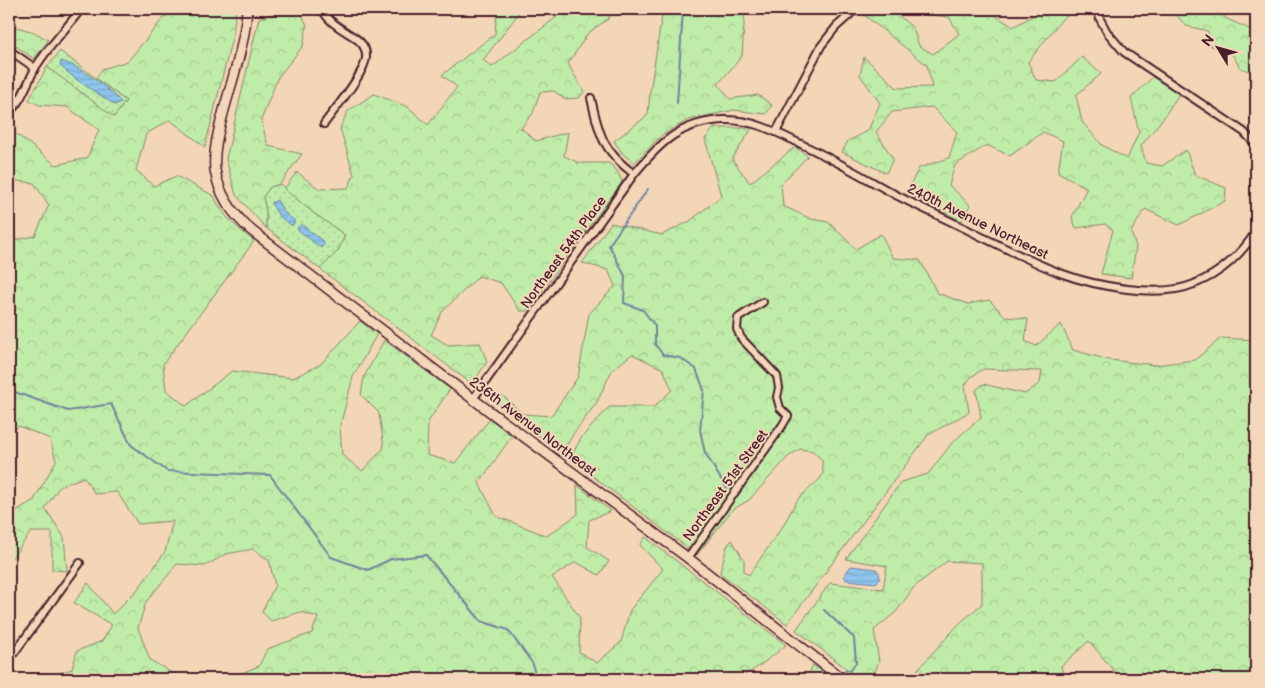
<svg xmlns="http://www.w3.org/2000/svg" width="1265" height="688" font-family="'Balsamiq Sans',sans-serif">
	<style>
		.grass { fill: url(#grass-dots); stroke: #85866a }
		.forest { fill: url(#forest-crowns); stroke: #85866a }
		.water { fill: url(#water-rules); stroke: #72839f }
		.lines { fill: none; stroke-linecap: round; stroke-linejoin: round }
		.stream { stroke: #72839f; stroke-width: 2 }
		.street-casing { stroke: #4a1f2b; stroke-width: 10 }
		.secondary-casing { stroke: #4a1f2b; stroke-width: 12 }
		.street { stroke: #f4d7ba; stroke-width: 6 }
		.secondary { stroke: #f4d7ba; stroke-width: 9 }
		.labels { text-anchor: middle; stroke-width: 4; stroke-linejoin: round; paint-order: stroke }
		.street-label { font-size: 14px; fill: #4a1f2b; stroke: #f4d7ba }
	</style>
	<defs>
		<pattern id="grass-dots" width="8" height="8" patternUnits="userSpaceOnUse" patternTransform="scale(1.25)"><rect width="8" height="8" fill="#c0eca9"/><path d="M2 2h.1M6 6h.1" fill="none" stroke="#a6ca92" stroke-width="1.8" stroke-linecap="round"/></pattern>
		<pattern id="forest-crowns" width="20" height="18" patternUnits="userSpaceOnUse" patternTransform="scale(1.25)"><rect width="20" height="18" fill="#c0eca9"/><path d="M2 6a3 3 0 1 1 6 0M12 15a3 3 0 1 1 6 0" fill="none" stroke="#a6ca92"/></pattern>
		<pattern id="water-rules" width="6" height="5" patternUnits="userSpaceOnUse" patternTransform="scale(1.25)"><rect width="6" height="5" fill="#8dc5ec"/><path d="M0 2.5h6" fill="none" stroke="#7ba9cb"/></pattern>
	</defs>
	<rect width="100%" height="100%" fill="#f2d6b5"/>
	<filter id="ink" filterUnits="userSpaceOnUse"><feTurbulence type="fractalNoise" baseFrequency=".02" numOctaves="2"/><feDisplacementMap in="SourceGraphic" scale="10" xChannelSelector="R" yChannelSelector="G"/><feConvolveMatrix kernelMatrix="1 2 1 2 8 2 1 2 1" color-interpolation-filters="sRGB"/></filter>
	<g filter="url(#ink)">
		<g class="grass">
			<path d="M60 51 126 101 114 118 47 67Z"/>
			<path d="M280 184 315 214 345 235 338 251 320 269 266 228V212L263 197 270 187Z"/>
		</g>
		<g class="forest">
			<path d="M171 9H236L233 34 205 147 170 120 146 134 136 170 154 186 176 176 214 196C222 215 237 229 254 241L163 364 166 390 186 406 232 371 293 378 321 364 360 321 377 334 353 377 340 426 342 455 362 471 384 448 379 413 361 395 364 377 384 340 450 389 428 422 427 455 455 463 490 419 512 436 479 483 496 516 547 536 578 514 577 485 611 511 589 520 587 547 609 561 599 575 576 562 552 577 580 618 579 652 597 663 621 642 630 610 663 569 640 545 645 537 786 645C772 656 755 671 738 678 727 683 675 677 661 676L657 679H232V677L259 666 267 649 312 633 318 617 300 612 271 621 262 612 275 585 269 560 253 549 226 554 205 566 177 564 146 602 138 628 150 660 182 679H49L51 676 72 669 77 651 102 641 112 625 74 603 88 583 113 614 138 589 165 552 173 521 138 524 117 492 95 494 84 477 60 486 45 508 64 537 67 571 52 570V532H31L9 562V515L34 500 56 461 50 439 19 426 9 433V241L35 236 49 205 34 183 9 180V128L56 165 87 158 99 130 67 107 39 105 29 100 47 67 114 117 126 101 96 78 102 69 128 61Z"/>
			<path d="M291 9H299L307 25 303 46 278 77 261 120 268 146 302 154 280 184 270 187 263 197 266 212V228L236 195 226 159 259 18Z"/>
			<path d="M497 9H522L483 60 492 67 562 13 563 9H614L608 19 588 33 568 64 584 92 579 98 565 99 554 91 540 92 533 113 521 128 536 141 568 132 564 156 579 163H609L618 172 622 182 527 311H520L501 283 479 276 442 312 431 335 448 345 480 343 487 362 472 384 320 269 338 251 345 235 315 214 284 189 297 172 319 189 348 188 354 175 340 128 348 111 374 94 408 107 428 125 457 87 442 75 495 34Z"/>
			<path d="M663 9H745L742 56 718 84 730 99 758 95 772 105 766 114 734 110 688 120 662 135 634 163 622 153 614 141 648 115 650 92Z"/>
			<path d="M870 9H891L913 28 919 46 933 54 959 34 949 17 922 14 917 9H986L1013 27 1045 9H1079L1062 19 1028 62 1036 80 1056 82 1082 57 1101 74 1076 95 1082 122 1102 145 1127 159 1139 132 1131 98 1153 77 1179 94 1164 117 1141 146 1146 163 1162 166 1186 150 1195 175 1226 188 1225 201 1179 225 1145 209 1131 232 1136 247 1131 278 1101 274 1113 230 1105 224 1076 228 1072 217 1087 188 1058 172 1063 141 1043 132 1010 156 987 145 955 165 949 185 970 205 962 221 906 193 919 168 949 158 957 132 932 107 892 112 876 132 893 159 886 173 842 152 848 141 868 131 880 103 860 75 864 57 897 88 932 87 927 65 863 14Z"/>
			<path d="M1175 9H1220L1225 18 1256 32V73L1240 68 1229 48 1211 46 1208 31 1186 26 1173 11Z"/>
			<path d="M9 25 34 32 48 40 34 59 9 41Z"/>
			<path d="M714 128H752L732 159 750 183 795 147 808 156 781 184 783 206 811 219 828 222 856 249 881 234 893 258 920 260 937 293 968 304 989 300 1006 317 1028 319 1025 341 1036 346 1061 324 1073 350 1109 360 1155 365 1195 360 1221 338 1256 340V679H1121L1089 641 1061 666 1064 679H916L918 669 960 623 982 604V563L947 561 914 587 896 612 874 630 879 661 872 679H860L796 630 830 583 883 589 887 566 846 559 901 482 928 474 952 443 981 417 976 390 983 384 1025 394 1040 383 1042 371 983 369 971 377 965 385 969 412 928 435 787 624 720 573 727 546 732 540 744 560V572L749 575 781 529 798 499 820 479 823 473 822 460 813 451 800 449 789 456 749 500 732 510 697 555 570 459 581 438 609 407H654L672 390 663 369 632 354 612 370 597 402 574 433 562 453 490 398 502 395 523 414 551 416 578 377 589 314 615 286 608 270 582 263 611 223 662 235 690 221 721 196 705 139Z"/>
			<path d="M813 665 832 679H807Z"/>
		</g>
		<g class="water">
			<path d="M61 61C80 66 108 88 121 102L115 105 77 80 60 66Z"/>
			<path d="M277 200 284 212 295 221 292 226 279 216 271 203Z"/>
			<path d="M301 224 325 243 321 248 297 229Z"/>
			<path d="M851 566 876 569 879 573 880 579 876 583 846 580 844 575Z"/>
		</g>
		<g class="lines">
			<g class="stream">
				<path d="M677 103 683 9"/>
				<path d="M648 189 609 245 625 276 624 303 643 310 655 326V344L663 355 680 358 696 369 704 390 700 430 705 453 727 489"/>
				<path d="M9 390 68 411 111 404 131 445 167 471 270 475 331 557 368 570 391 559 426 555 481 621 508 630 533 664 535 679"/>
				<path d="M824 610 854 638 856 663 850 670 842 671"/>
			</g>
			<defs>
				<g id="street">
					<path d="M322 9C328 22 342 29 354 37 360 41 366 47 366 55 368 70 334 110 324 124"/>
					<path d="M1097 9 1100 19 1107 32 1124 52 1244 132 1256 145"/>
					<path d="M9 50 35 68"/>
					<path d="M591 98C599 135 603 151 634 174"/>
					<path d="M9 112C21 104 29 78 37 65 50 45 67 28 81 9"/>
					<path d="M776 132 821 46 836 27 856 9"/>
					<path d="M473 399 634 174C660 143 680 122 724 120 753 119 778 133 803 145 835 160 865 178 896 195 923 209 951 221 978 235 1005 248 1032 262 1060 273 1095 286 1159 299 1194 284 1220 274 1242 254 1256 231"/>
					<path d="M688 558 782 426 788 416 780 408 777 397 779 388 777 376 741 338 737 329 738 318 763 302"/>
					<path d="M9 660 80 563"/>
				</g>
				<path id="secondary" d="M247 9C245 43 233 77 224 110 219 129 213 150 215 170 219 195 233 215 252 231L473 399 688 558 842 679"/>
			</defs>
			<use href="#street" class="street-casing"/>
			<use href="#secondary" class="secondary-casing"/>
			<use href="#street" class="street"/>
			<use href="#secondary" class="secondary"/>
		</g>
	</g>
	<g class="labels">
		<g class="street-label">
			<text transform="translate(978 221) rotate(26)" y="5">240th Avenue Northeast</text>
			<text transform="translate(563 252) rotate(-54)" y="5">Northeast 54th Place</text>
			<text transform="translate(533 426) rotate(37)" y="5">236th Avenue Northeast</text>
			<text transform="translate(725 485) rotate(-54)" y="5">Northeast 51st Street</text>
		</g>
	</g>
	<rect width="1265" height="688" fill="none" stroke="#f4d7ba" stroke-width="30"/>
	<rect x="15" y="15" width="1235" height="658" fill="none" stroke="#4a1f2b" stroke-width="2" filter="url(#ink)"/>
	<g transform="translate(1218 48) rotate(307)" stroke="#f4d7ba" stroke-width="4" paint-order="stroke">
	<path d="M0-4L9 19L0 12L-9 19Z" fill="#4a1f2b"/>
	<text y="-8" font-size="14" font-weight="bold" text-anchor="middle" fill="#4a1f2b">N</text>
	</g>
</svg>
